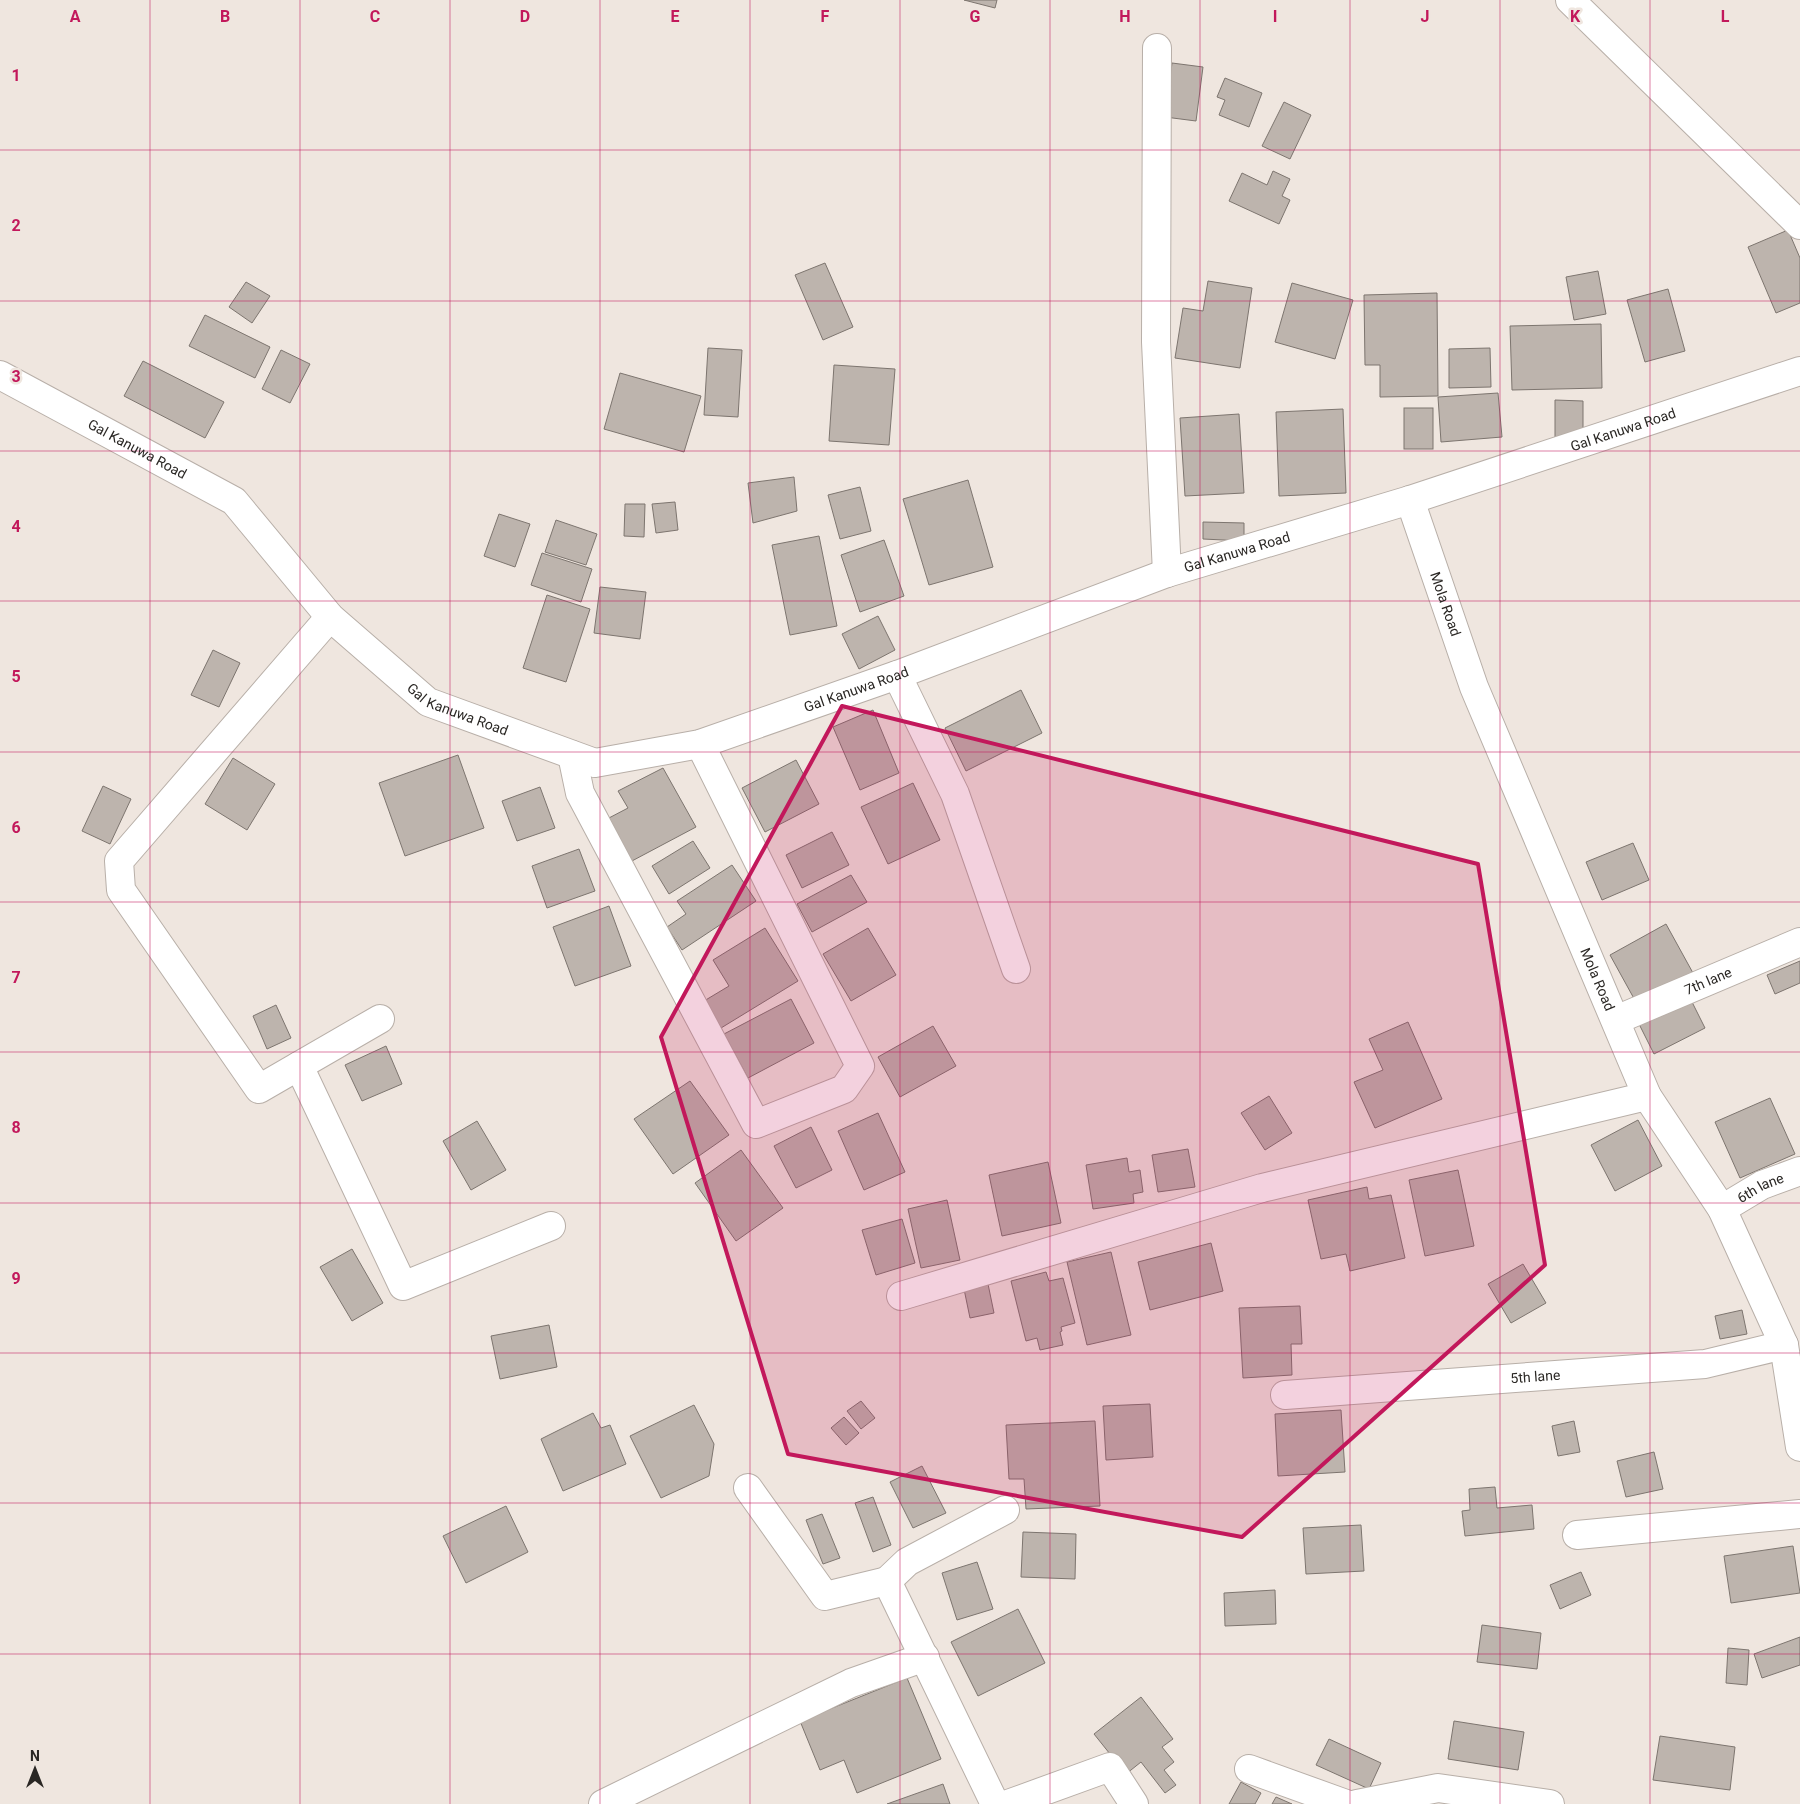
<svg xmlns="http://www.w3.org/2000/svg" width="1800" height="1804" font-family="Roboto,sans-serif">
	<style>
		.building { fill: #bdb4ad; stroke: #7d756f }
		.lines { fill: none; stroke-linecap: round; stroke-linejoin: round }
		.street-casing { stroke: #b8afa8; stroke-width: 30 }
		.street { stroke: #fff; stroke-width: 28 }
		.marked { fill: #c2185b; fill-opacity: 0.2; stroke: #c2185b; stroke-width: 4; stroke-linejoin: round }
		.grid { fill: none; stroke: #c2185b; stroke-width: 1; stroke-opacity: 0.55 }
		.labels { text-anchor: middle; stroke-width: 5; stroke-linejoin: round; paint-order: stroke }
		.street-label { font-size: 14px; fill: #2a2724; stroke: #efe6df }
		.grid-label { font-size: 16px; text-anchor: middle; font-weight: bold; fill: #c2185b; stroke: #efe6df; stroke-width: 5; stroke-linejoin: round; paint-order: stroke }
	</style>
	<rect width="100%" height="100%" fill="#efe6df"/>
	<g class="building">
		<path d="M964 0H997L995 8Z"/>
		<path d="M1172 63 1203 67 1196 121 1165 117Z"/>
		<path d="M1225 78 1262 93 1249 127 1219 115 1225 100 1217 97Z"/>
		<path d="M1284 102 1311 115 1290 159 1262 146Z"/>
		<path d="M1273 171 1290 179 1282 196 1290 200 1279 224 1229 201 1242 173 1267 185Z"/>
		<path d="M1788 230 1800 258V303L1776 313 1748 247Z"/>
		<path d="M825 263 853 327 823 340 795 275Z"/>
		<path d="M1598 271 1606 314 1574 320 1566 277Z"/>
		<path d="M1208 281 1252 288 1240 368 1175 358 1183 308 1203 311Z"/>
		<path d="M246 282 270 296 252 323 229 307Z"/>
		<path d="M1292 283 1353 300 1335 359 1275 342Z"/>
		<path d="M1668 289 1685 351 1645 362 1627 300Z"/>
		<path d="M1437 293 1438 396 1380 397V365H1365L1364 295Z"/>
		<path d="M205 315 270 347 255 378 189 346Z"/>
		<path d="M1601 324 1602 388 1512 390 1510 326Z"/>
		<path d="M708 348 742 350 738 417 704 415Z"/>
		<path d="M1490 348 1491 387 1449 388V349Z"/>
		<path d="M281 350 310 364 290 403 262 389Z"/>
		<path d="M143 361 224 402 205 438 124 396Z"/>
		<path d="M834 365 895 369 889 445 829 441Z"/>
		<path d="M620 373 701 396 684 452 604 429Z"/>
		<path d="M1498 393 1502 437 1441 442 1438 397Z"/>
		<path d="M1555 400 1583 401V438H1555Z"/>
		<rect x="1404" y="408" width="29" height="41"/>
		<path d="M1343 409 1346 493 1279 496 1276 412Z"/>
		<path d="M1239 414 1244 493 1185 496 1180 418Z"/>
		<path d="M794 477 797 511 753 523 748 483Z"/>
		<path d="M968 480 993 567 929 585 903 499Z"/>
		<path d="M860 487 871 531 840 539 828 495Z"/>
		<path d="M675 502 678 530 656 533 652 504Z"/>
		<path d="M625 504H645L644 537 624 536Z"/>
		<path d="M499 514 530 524 515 567 484 556Z"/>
		<path d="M556 520 597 534 586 565 545 552Z"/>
		<path d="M1203 522 1244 523V541L1203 539Z"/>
		<path d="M819 536 837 626 790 635 772 545Z"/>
		<path d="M884 540 904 596 860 612 841 555Z"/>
		<path d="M542 553 592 569 581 602 531 585Z"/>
		<path d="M600 587 646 592 640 639 594 633Z"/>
		<path d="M547 595 590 609 566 682 523 668Z"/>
		<path d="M878 616 895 650 859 669 842 634Z"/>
		<path d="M213 650 240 663 219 707 191 695Z"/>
		<path d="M1021 690 1042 733 966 771 945 728Z"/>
		<path d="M873 710 899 773 860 790 833 727Z"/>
		<path d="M458 755 484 828 405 856 379 783Z"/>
		<path d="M233 758 275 784 247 830 205 804Z"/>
		<path d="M796 760 819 804 765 832 742 788Z"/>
		<path d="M663 768 696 827 630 862 607 819 628 808 618 791Z"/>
		<path d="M913 783 940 840 888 864 861 807Z"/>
		<path d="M103 786 131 799 110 844 82 831Z"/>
		<path d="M540 787 555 828 517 841 502 801Z"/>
		<path d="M832 832 849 865 802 888 786 855Z"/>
		<path d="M693 841 710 868 669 894 652 866Z"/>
		<path d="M1633 843 1649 880 1602 900 1586 862Z"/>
		<path d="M579 849 595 891 547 908 532 866Z"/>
		<path d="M732 865 756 901 682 950 667 927 686 914 677 901Z"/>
		<path d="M851 875 867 902 812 932 797 904Z"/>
		<path d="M609 906 631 966 575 986 553 927Z"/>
		<path d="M1666 924 1693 973 1637 1004 1610 955Z"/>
		<path d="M765 928 798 981 721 1028 704 1001 729 986 713 960Z"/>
		<path d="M868 928 896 975 851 1001 823 954Z"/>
		<path d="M1800 961V983L1775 994 1767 975Z"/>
		<path d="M1689 996 1705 1028 1654 1054 1638 1022Z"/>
		<path d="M791 999 814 1043 748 1078 724 1034Z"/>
		<path d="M276 1005 291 1038 267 1049 253 1016Z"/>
		<path d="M1408 1022 1442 1099 1375 1128 1354 1082 1383 1070 1369 1039Z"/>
		<path d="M933 1026 956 1066 900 1097 878 1057Z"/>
		<path d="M386 1046 402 1084 362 1101 345 1065Z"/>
		<path d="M690 1081 729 1135 673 1174 634 1119Z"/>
		<path d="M1269 1096 1292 1133 1265 1150 1241 1113Z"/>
		<path d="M1770 1098 1795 1154 1740 1178 1715 1122Z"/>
		<path d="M878 1113 905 1172 864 1190 838 1131Z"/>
		<path d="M1638 1120 1662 1166 1615 1191 1591 1145Z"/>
		<path d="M477 1121 506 1170 471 1190 443 1141Z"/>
		<path d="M811 1127 832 1170 796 1188 774 1146Z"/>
		<path d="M1188 1149 1195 1187 1158 1192 1152 1155Z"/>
		<path d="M741 1150 783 1208 736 1241 695 1183Z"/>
		<path d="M1127 1158 1129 1172 1140 1170 1143 1192 1133 1194 1134 1203 1093 1209 1086 1165Z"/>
		<path d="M1048 1162 1061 1223 1002 1236 989 1175Z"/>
		<path d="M1458 1170 1474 1246 1425 1256 1409 1180Z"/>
		<path d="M1367 1187 1369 1199 1391 1195 1405 1258 1350 1271 1346 1254 1321 1259 1308 1200Z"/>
		<path d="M947 1200 960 1260 921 1268 908 1209Z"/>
		<path d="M902 1219 915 1263 876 1275 862 1230Z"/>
		<path d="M1211 1243 1223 1291 1150 1310 1138 1262Z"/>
		<path d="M352 1249 383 1303 352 1321 320 1267Z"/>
		<path d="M1111 1252 1131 1335 1087 1345 1067 1262Z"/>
		<path d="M1523 1264 1546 1303 1511 1323 1488 1284Z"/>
		<path d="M1046 1272 1049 1281 1063 1278 1075 1323 1061 1327 1062 1331 1060 1332 1063 1345 1040 1350 1037 1338 1026 1341 1011 1281Z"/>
		<path d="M988 1284 994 1313 970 1318 964 1289Z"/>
		<path d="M1300 1306 1302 1344H1291L1292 1375 1243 1378 1239 1308Z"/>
		<path d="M1742 1310 1747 1334 1720 1339 1715 1316Z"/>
		<path d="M549 1325 557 1367 500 1379 491 1336Z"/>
		<path d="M861 1401 875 1418 861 1429 847 1411Z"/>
		<path d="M1150 1404 1153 1457 1106 1460 1103 1406Z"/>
		<path d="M694 1405 714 1444 709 1476 661 1498 630 1436Z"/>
		<path d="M1341 1410 1345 1472 1278 1476 1275 1414Z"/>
		<path d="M593 1413 601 1428 610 1425 626 1464 563 1491 541 1439Z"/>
		<path d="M844 1417 859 1433 846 1445 831 1428Z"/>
		<path d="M1095 1421 1100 1506 1026 1509 1024 1479H1009L1006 1425Z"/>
		<path d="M1574 1421 1580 1452 1558 1456 1552 1426Z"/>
		<path d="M1654 1452 1663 1489 1626 1497 1617 1461Z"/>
		<path d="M922 1466 946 1513 913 1528 890 1482Z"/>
		<path d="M1495 1487 1497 1508 1532 1505 1534 1529 1465 1536 1462 1511 1470 1510 1469 1489Z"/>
		<path d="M873 1497 891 1545 873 1552 855 1503Z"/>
		<path d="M506 1506 528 1552 466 1583 443 1536Z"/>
		<path d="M822 1514 840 1558 823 1564 806 1520Z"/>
		<path d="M1361 1525 1364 1571 1306 1574 1303 1528Z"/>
		<path d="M1023 1532 1076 1534 1075 1579 1021 1577Z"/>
		<path d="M1793 1546 1800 1593 1731 1603 1724 1556Z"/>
		<path d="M977 1562 993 1609 957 1620 942 1573Z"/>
		<path d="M1581 1572 1591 1595 1560 1609 1550 1585Z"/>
		<path d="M1275 1590 1276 1624 1225 1626 1224 1593Z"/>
		<path d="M1018 1609 1045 1663 978 1696 951 1642Z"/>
		<path d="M1482 1625 1541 1633 1537 1669 1477 1662Z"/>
		<path d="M1800 1637V1665L1762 1678 1754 1654Z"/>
		<path d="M1728 1648 1749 1650 1747 1685 1726 1683Z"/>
		<path d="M907 1678 941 1759 857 1793 844 1760 820 1770 800 1721Z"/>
		<path d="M1141 1697 1173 1739 1162 1747 1174 1762 1164 1770 1176 1785 1165 1793 1141 1762 1126 1774 1094 1734Z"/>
		<path d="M1454 1721 1524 1732 1518 1770 1448 1759Z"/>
		<path d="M1660 1736 1735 1747 1730 1790 1653 1780Z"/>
		<path d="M1329 1739 1381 1763 1369 1789 1316 1765Z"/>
		<path d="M1241 1782 1261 1793 1255 1804H1229Z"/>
		<path d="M943 1784 950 1804H887Z"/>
		<path d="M1276 1797 1292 1804H1272Z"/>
	</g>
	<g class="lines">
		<defs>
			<g id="street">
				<path d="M1570 0 1800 225"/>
				<path d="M1157 48 1156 342 1167 573"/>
				<path id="s1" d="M0 375 234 501 330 617 428 702 595 763 700 744 897 675 1167 573 1410 500 1800 371"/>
				<path id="s2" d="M1410 500 1474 687 1647 1096 1722 1209 1784 1345 1800 1447"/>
				<path d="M330 617 119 861 121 890 259 1089 380 1019"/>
				<path d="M897 675 955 794 1016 969"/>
				<path d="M572 755 580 793 756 1124 844 1089 860 1066 700 744"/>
				<path id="s3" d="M1616 1020 1800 942"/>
				<path d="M299 1066 403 1286 551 1226"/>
				<path id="s4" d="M1722 1209 1762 1185 1800 1171"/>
				<path d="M901 1296 1262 1188 1647 1096"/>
				<path id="s5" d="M1285 1395 1705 1364 1784 1345"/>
				<path d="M748 1488 825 1596 887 1581 995 1804"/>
				<path d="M1577 1535 1800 1514"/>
				<path d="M887 1581 907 1562 1005 1510"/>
				<path d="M1249 1769 1346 1804"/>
				<path d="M603 1804 851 1683 925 1657"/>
				<path d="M1008 1804 1110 1767 1134 1804"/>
				<path d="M1357 1804 1438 1788 1550 1804"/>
			</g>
		</defs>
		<use href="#street" class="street-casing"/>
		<use href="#street" class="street"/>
	</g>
	<path class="marked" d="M842 706 1478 864 1545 1265 1242 1537 788 1454 661 1037Z"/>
	<path class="grid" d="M150 0V1804M300 0V1804M450 0V1804M600 0V1804M750 0V1804M900 0V1804M1050 0V1804M1200 0V1804M1350 0V1804M1500 0V1804M1650 0V1804M0 150H1800M0 301H1800M0 451H1800M0 601H1800M0 752H1800M0 902H1800M0 1052H1800M0 1203H1800M0 1353H1800M0 1503H1800M0 1654H1800"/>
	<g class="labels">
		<g class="street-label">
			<text dy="5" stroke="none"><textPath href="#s1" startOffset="1806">Gal Kanuwa Road</textPath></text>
			<text dy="5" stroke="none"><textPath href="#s1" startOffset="156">Gal Kanuwa Road</textPath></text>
			<text dy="5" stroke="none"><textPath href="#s1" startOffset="1401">Gal Kanuwa Road</textPath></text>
			<text dy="5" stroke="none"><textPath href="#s2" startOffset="110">Mola Road</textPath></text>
			<text dy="5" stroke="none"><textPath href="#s1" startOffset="996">Gal Kanuwa Road</textPath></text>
			<text dy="5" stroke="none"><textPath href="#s1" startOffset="576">Gal Kanuwa Road</textPath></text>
			<text dy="5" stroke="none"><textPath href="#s2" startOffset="515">Mola Road</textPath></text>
			<text dy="5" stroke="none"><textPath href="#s3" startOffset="100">7th lane</textPath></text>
			<text dy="5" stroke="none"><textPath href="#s4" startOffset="44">6th lane</textPath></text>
			<text dy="5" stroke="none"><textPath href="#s5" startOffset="251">5th lane</textPath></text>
		</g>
	</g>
	<g class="grid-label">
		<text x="75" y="22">A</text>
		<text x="225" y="22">B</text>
		<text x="375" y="22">C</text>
		<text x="525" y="22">D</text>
		<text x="675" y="22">E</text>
		<text x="825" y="22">F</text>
		<text x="975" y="22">G</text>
		<text x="1125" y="22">H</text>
		<text x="1275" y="22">I</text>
		<text x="1425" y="22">J</text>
		<text x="1575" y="22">K</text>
		<text x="1725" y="22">L</text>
		<text x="16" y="81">1</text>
		<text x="16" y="231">2</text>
		<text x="16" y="382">3</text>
		<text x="16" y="532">4</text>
		<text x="16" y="682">5</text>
		<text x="16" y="833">6</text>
		<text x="16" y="983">7</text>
		<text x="16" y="1133">8</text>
		<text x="16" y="1284">9</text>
	</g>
	<g transform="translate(35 1769)" stroke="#efe6df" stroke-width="4" paint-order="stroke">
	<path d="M0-4L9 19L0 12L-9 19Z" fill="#2a2724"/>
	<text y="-8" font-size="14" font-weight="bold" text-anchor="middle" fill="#2a2724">N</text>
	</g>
</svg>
